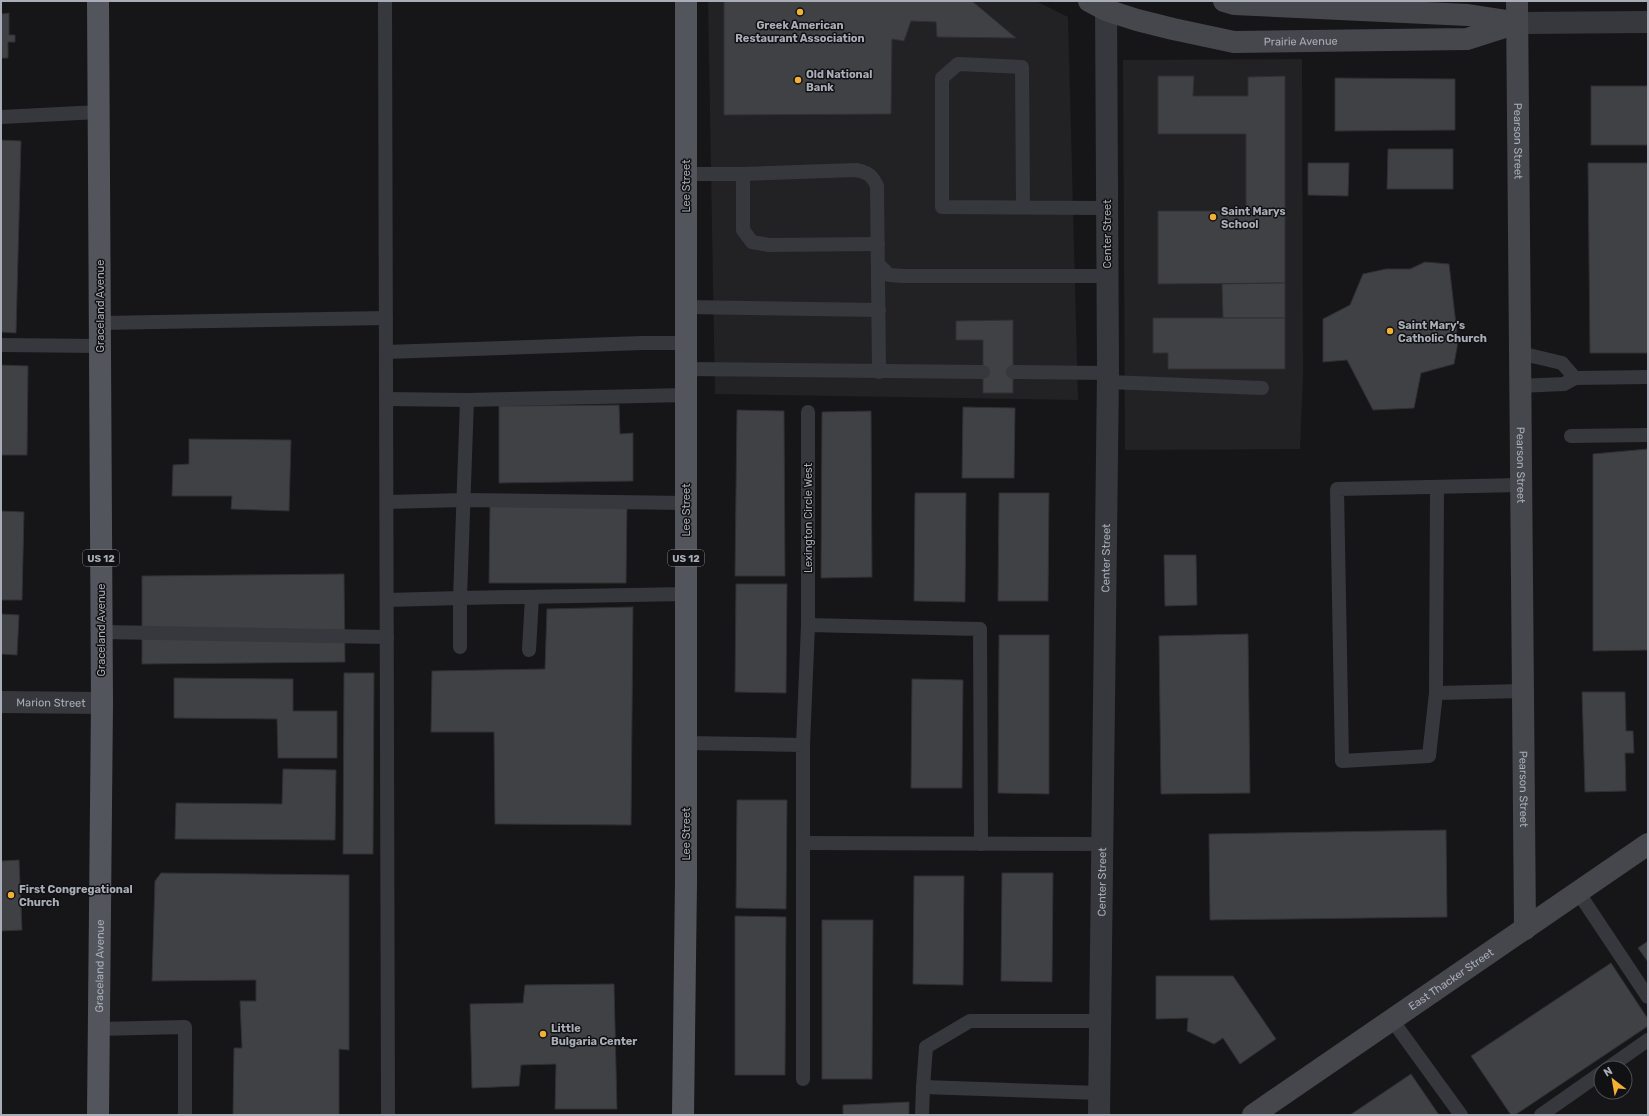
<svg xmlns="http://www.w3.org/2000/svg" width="1649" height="1116" font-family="Rubik,sans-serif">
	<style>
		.built { fill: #222225 }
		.building { fill: #404145; stroke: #303034 }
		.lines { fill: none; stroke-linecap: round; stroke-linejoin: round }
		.lane { stroke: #37383d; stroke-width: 14 }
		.street { stroke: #37383d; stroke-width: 22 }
		.secondary { stroke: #45474d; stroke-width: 22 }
		.primary { stroke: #53555c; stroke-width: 22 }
		.poi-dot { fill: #f2b134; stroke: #111113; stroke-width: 1.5 }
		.labels { text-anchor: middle; stroke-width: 3; stroke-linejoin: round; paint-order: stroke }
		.shield { fill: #111113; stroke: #7b7e86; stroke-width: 1 }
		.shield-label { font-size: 10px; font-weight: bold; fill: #a8adb8 }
		.poi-label { font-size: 11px; font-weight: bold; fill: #a8adb8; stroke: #111113; text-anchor: start }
		.street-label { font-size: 11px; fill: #a8adb8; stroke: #111113 }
	</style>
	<rect width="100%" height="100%" fill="#161618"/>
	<g class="built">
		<path d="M708 1H1036L1068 17 1078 400 715 394Z"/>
		<path d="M1302 59 1303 375 1300 449 1125 450 1123 60Z"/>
	</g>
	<g class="building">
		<path d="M724 1H972L1016 38 937 37 936 22 911 21 904 41 892 39 891 114 724 115Z"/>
		<path d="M9 13V35H15V42H8V58H1V14Z"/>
		<path d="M1158 76H1194L1193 96H1248V77L1285 76V211H1246V134H1158Z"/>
		<path d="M1335 78 1455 79V130L1335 131Z"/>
		<rect x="1591" y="86" width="57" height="59"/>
		<path d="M1 140 21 141 16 333 1 332Z"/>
		<path d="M1388 149H1453V189H1387Z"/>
		<path d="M1308 163H1349L1348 196 1308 195Z"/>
		<path d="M1588 163H1648V353H1590Z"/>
		<path d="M1158 211H1285V283L1158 284Z"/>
		<path d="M1425 262 1449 264 1458 342 1454 364 1421 373 1414 408 1373 410 1347 360 1323 362V319L1350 305 1363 274 1386 269H1410Z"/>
		<path d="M1285 283V318H1223L1222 284Z"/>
		<path d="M1153 318H1285V369H1168V353H1153Z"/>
		<path d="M1013 320V393H983V340H956V321Z"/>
		<path d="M1 365 28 366 27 455H1Z"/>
		<path d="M619 405 620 434 633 433V481L499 483V406Z"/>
		<path d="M963 407 1015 408 1014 478H962Z"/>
		<path d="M737 410 784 411 785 576H735Z"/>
		<path d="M871 411 872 577 821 578 822 412Z"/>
		<path d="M189 439 291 440 289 511 231 509 232 496H172L173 465 189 464Z"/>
		<path d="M1648 449V650L1593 651V454Z"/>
		<path d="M915 493H966L965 602 914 601Z"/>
		<path d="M999 493H1049L1048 601H998Z"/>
		<path d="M490 505H627L626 583H489Z"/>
		<path d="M1 511 24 512 22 600H1Z"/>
		<path d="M1164 555H1196L1197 605 1165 606Z"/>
		<path d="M344 574 345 662 142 664V576Z"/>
		<path d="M736 584H787L786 693 735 692Z"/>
		<path d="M633 607 631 825 495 824 494 732H431L432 671 545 669 547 609Z"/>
		<path d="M1 614 19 615 17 655 1 654Z"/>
		<path d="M1248 634 1250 793 1161 794 1159 636Z"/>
		<path d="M999 635H1049V794L998 793Z"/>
		<path d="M344 673H374L373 854H343Z"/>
		<path d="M174 678 293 679V711H337V758H278L277 719 174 718Z"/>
		<path d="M912 679 963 680 962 788H911Z"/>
		<path d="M1582 692H1625L1626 731H1633L1634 753H1625L1626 791 1585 792Z"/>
		<path d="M283 769 336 770 335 840 175 839 176 803 282 804Z"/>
		<path d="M737 800H787L786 909 736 908Z"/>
		<path d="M1446 830 1447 917 1210 920 1209 834Z"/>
		<path d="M19 860 22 930 1 931V861Z"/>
		<path d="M161 873 349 875V1050L339 1049V1115H233L234 1048H242L240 1001H256V980L152 981 155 881Z"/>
		<path d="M1002 873H1053L1052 982 1001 981Z"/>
		<path d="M914 876H964L963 985 913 984Z"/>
		<path d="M735 916 786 917 785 1075H735Z"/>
		<path d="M822 920H873L872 1079H822Z"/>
		<path d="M1648 941V962L1638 948Z"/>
		<path d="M1611 963 1648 1019V1026L1515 1115H1511L1471 1056Z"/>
		<path d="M1156 976H1233L1276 1039 1240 1064 1223 1038 1214 1044 1187 1031 1188 1018 1156 1019Z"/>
		<path d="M614 984 617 1109H555L556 1064 521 1065 519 1086 472 1088 470 1004 523 1003 525 985Z"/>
		<path d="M1411 1074 1439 1115H1350Z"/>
		<path d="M909 1102V1115H843V1105Z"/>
	</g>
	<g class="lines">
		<g class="lane">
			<path d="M385 1 388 1115"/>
			<path d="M1 117 99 112"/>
			<path d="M686 174H743L856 170C867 172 872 175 877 186L879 372"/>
			<path d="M743 174V230L752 242 769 245 878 244"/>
			<path d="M1023 208 1022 67 958 64 942 78V207L1107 208"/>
			<path d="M878 264 889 275 903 276H1107"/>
			<path d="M686 307 879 310"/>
			<path d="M100 323 386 318"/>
			<path d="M1 345 100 346"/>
			<path d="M386 352 642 343H686"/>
			<path d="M1520 353 1562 363 1575 378"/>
			<path d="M686 369 983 372"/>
			<path d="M1013 372 1108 373"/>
			<path d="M1108 382 1262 388"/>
			<path d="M1520 386 1564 384 1575 378 1648 377"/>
			<path d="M386 399 467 400 686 395"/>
			<path d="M1571 436 1648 435"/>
			<path d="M1437 487 1436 693 1429 756 1342 761 1337 489 1521 485"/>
			<path d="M387 502 464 500 686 503"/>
			<path d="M387 600 460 598 467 400"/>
			<path d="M808 625V412"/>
			<path d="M101 632 387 637"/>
			<path d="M460 647V598L686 594"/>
			<path d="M529 650 532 597"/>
			<path d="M1436 693 1523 691"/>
			<path d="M686 743 803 745V1079"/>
			<path d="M803 745 808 625 980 629 981 844"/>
			<path d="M804 843 1103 844"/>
			<path d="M1578 892 1648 997"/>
			<path d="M1392 1020 1461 1115"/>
			<path d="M98 1029 185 1027V1115"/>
			<path d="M1608 1068 1648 1040"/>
			<path d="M1100 1093 923 1087 926 1047 970 1021H1100"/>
			<path d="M922 1115 923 1087"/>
			<path d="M1541 1115 1601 1073"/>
		</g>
		<g class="street">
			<path d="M1517 23 1648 22"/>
			<path id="s1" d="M1 702 102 703"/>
			<path id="s2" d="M1099 1115 1108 373 1106 1"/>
		</g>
		<g class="secondary">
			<path id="s3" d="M1089 1 1106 10 1137 20 1173 29 1234 42 1467 39 1517 23"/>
			<path d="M1224 1 1234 4 1468 15 1514 22"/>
			<path id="s4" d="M1517 1 1525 929"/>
			<path id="s5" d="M1253 1115 1648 844"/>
		</g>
		<g class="primary">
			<path id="s6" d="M98 1115 102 703 98 1"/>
			<path d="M683 1115 686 882V1"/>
		</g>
	</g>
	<g class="poi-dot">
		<circle cx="800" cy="12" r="4"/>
		<circle cx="798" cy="80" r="4"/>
		<circle cx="1213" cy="217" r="4"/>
		<circle cx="1390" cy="331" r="4"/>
		<circle cx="11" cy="895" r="4"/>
		<circle cx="543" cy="1034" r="4"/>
	</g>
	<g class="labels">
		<g class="shield">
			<rect x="83" y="550" width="36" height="16" rx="3"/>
			<rect x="668" y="550" width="36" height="16" rx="3"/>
		</g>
		<g class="shield-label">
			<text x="101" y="562">US 12</text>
			<text x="686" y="562">US 12</text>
		</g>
		<g class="poi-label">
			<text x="800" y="29" text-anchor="middle">Greek American<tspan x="800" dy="13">Restaurant Association</tspan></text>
			<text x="806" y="78">Old National<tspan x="806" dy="13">Bank</tspan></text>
			<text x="1221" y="215">Saint Marys<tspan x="1221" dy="13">School</tspan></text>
			<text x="1398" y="329">Saint Mary's<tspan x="1398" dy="13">Catholic Church</tspan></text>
			<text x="19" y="893">First Congregational<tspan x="19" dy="13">Church</tspan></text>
			<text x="551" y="1032">Little<tspan x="551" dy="13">Bulgaria Center</tspan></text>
		</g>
		<g class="street-label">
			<text dy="4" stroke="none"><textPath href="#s3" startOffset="218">Prairie Avenue</textPath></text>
			<text dy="4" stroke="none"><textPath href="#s4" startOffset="140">Pearson Street</textPath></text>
			<text transform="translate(686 186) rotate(-90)" y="4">Lee Street</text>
			<text transform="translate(1107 234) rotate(-90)" y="4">Center Street</text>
			<text transform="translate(100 306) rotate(-90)" y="4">Graceland Avenue</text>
			<text dy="4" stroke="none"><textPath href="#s4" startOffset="464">Pearson Street</textPath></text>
			<text transform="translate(686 510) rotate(-90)" y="4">Lee Street</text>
			<text transform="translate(808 518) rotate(-90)" y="4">Lexington Circle West</text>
			<text dy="4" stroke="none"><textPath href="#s2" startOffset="557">Center Street</textPath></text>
			<text transform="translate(101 630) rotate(-90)" y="4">Graceland Avenue</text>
			<text dy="4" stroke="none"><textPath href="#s1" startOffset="50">Marion Street</textPath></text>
			<text dy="4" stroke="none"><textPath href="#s4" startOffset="788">Pearson Street</textPath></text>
			<text transform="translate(686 834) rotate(-90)" y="4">Lee Street</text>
			<text dy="4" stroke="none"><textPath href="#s2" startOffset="233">Center Street</textPath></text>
			<text dy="4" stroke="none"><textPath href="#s6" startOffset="149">Graceland Avenue</textPath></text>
			<text dy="4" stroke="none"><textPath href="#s5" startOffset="240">East Thacker Street</textPath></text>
		</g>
	</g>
	<rect width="1649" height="1116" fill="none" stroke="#a8adb8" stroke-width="4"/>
	<g transform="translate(1613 1080) rotate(329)"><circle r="19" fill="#111113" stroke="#4d4f55"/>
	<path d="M0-3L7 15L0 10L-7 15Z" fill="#f2b134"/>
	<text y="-6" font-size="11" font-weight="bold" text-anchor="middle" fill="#a8adb8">N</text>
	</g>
</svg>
